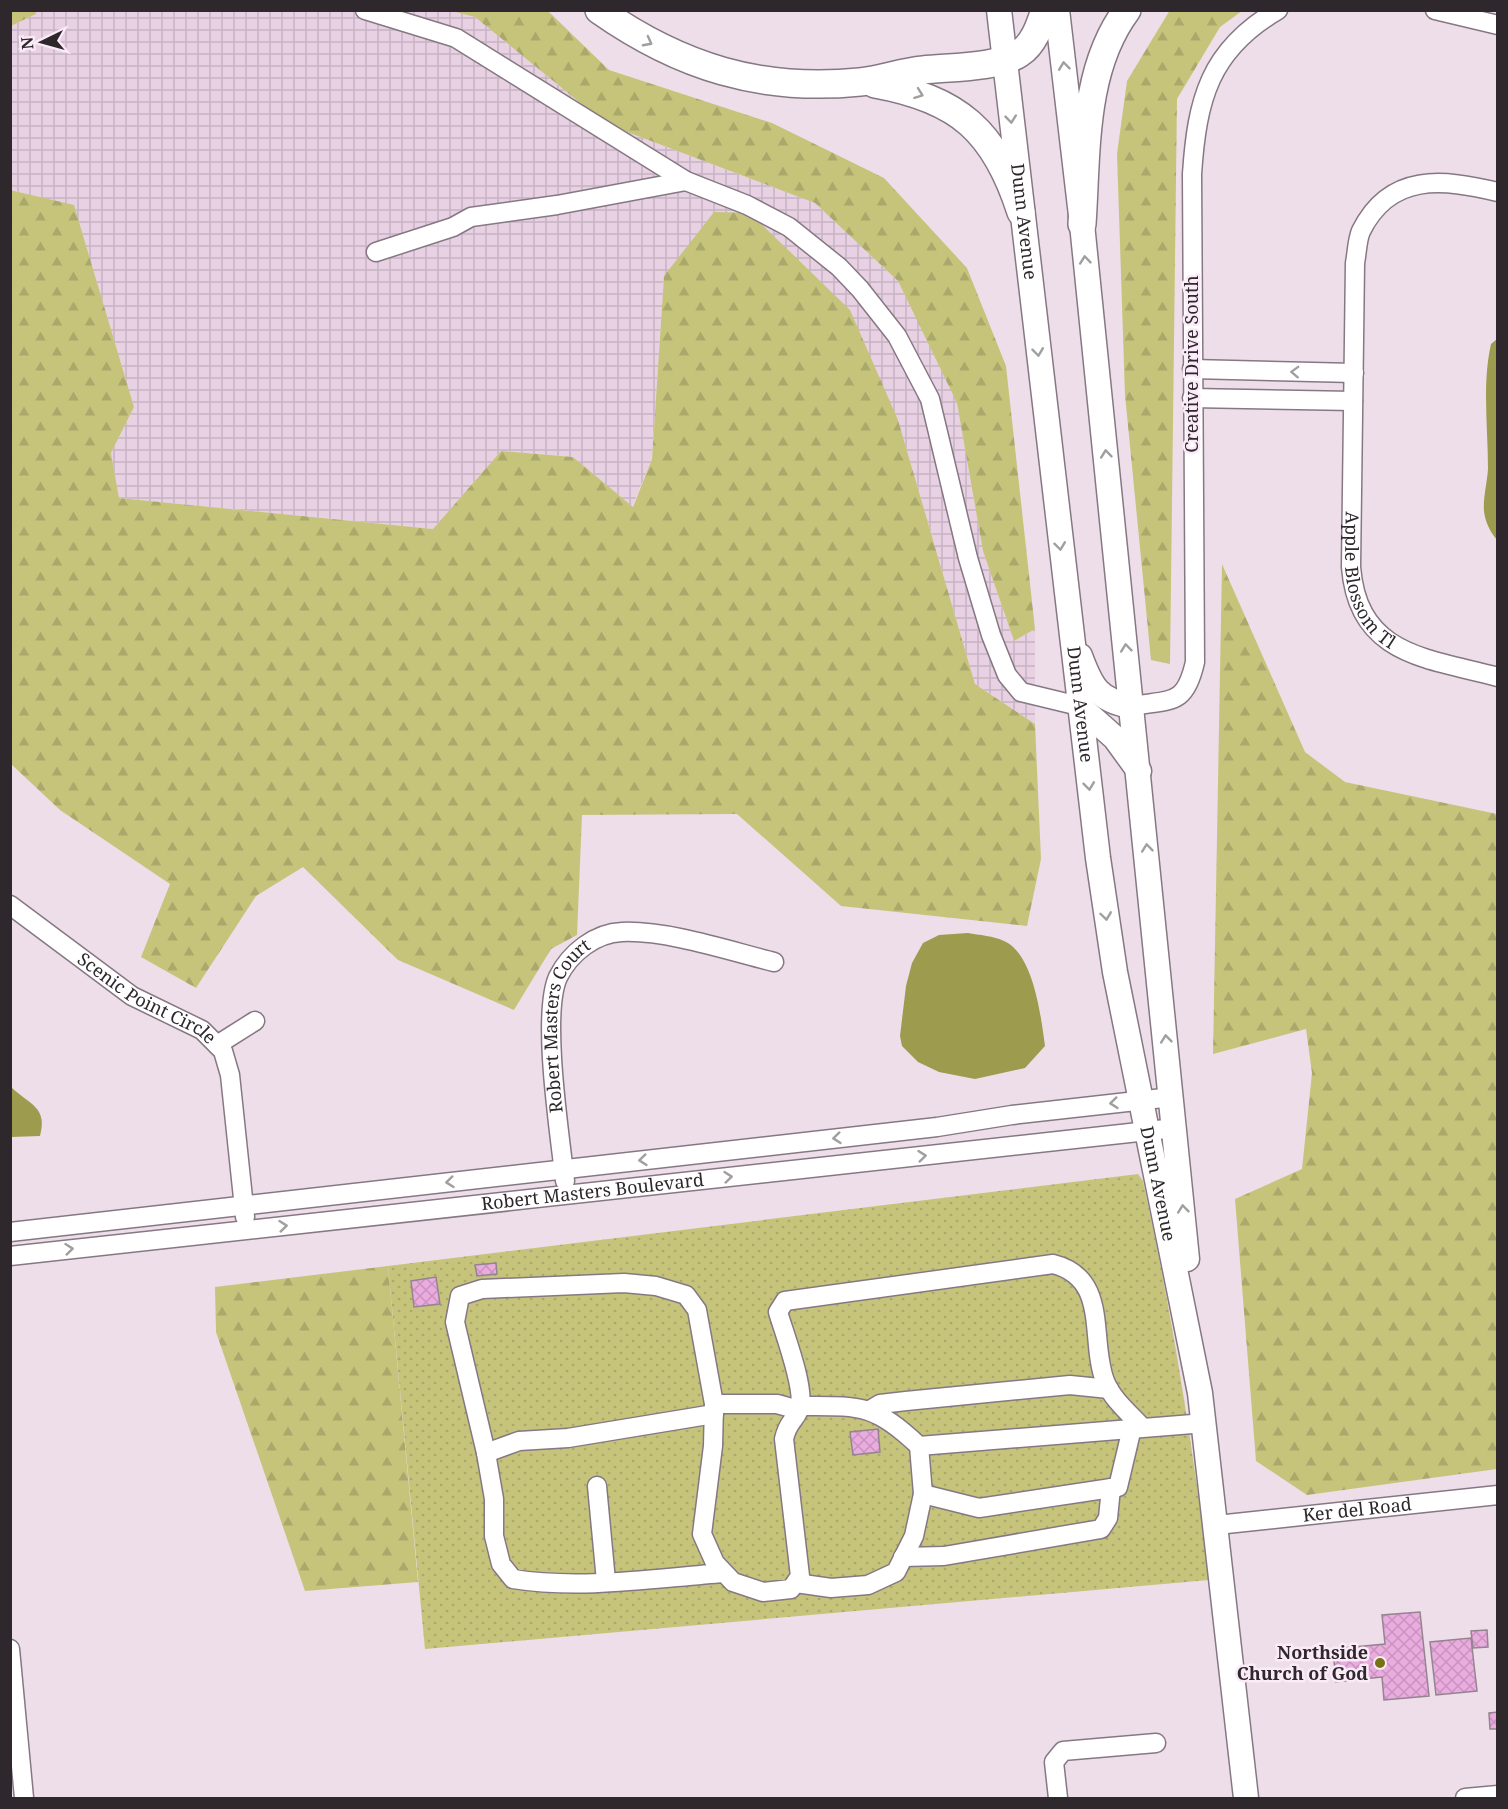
<svg xmlns="http://www.w3.org/2000/svg" width="1508" height="1809" font-family="'Noto Serif',serif">
	<style>
		.industrial { fill: url(#industrial-grid) }
		.forest { fill: url(#forest-firs) }
		.park { fill: url(#park-dots) }
		.water { fill: #9d9b4e }
		.building { fill: url(#building-cross-hatch); stroke: #938490; stroke-width: 1.5 }
		.lines { fill: none; stroke-linecap: round; stroke-linejoin: round }
		.minor-casing { stroke: #867883; stroke-width: 21 }
		.major-casing { stroke: #867883; stroke-width: 27 }
		.highway-casing { stroke: #867883; stroke-width: 30 }
		.minor { stroke: #fff; stroke-width: 18 }
		.major { stroke: #fff; stroke-width: 24 }
		.highway { stroke: #fff; stroke-width: 27 }
		.oneway { stroke: #a19ea0 }
		.poi-dot { fill: #767215; stroke: #fbebf8; stroke-width: 2 }
		.labels { text-anchor: middle; stroke-width: 5; stroke-linejoin: round; paint-order: stroke }
		.street-label { font-size: 18px; fill: #2e282d; stroke: #fbebf8 }
		.poi-label { font-size: 18px; font-weight: bold; fill: #2e282d; stroke: #fbebf8; text-anchor: end }
	</style>
	<defs>
		<pattern id="industrial-grid" width="8" height="8" patternUnits="userSpaceOnUse" patternTransform="scale(1.5)"><rect width="8" height="8" fill="#e7d1e3"/><path d="M0 4h8M4 0v8" fill="none" stroke="#c6b3c3"/></pattern>
		<pattern id="forest-firs" width="22" height="20" patternUnits="userSpaceOnUse" patternTransform="scale(1.5)"><rect width="22" height="20" fill="#c6c47b"/><path d="M5 1l3.5 6h-7zM16 11l3.5 6h-7z" fill="#aaa86b"/></pattern>
		<pattern id="park-dots" width="8" height="8" patternUnits="userSpaceOnUse" patternTransform="scale(1.5)"><rect width="8" height="8" fill="#c6c47b"/><path d="M2 2h.1M6 6h.1" fill="none" stroke="#aaa86b" stroke-width="1.8" stroke-linecap="round"/></pattern>
		<pattern id="building-cross-hatch" width="8" height="8" patternUnits="userSpaceOnUse" patternTransform="scale(1.5)"><rect width="8" height="8" fill="#eaabdf"/><path d="M0 0l8 8M0 8l8-8" fill="none" stroke="#c993c0"/></pattern>
	</defs>
	<rect width="100%" height="100%" fill="#eedeea"/>
	<path class="industrial" d="M452 10 475 17 606 124 815 203 898 281 957 402 983 551 1014 641 1035 629V724L975 684 898 420 664 276 652 459 632 507 573 457 501 451 433 529 119 498 111 453 134 407 74 206 11 190V26L36 14V11Z"/>
	<g class="forest">
		<path d="M1170 10 1242 11 1220 27 1177 99 1170 664 1151 660 1125 395 1117 154 1127 81Z"/>
		<path d="M10 11H36V14L11 26Z"/>
		<path d="M452 11H548L609 70 772 123 884 178 967 268 1006 366 1035 629 1014 641 983 551 957 403 898 281 815 203 606 124 475 17Z"/>
		<path d="M10 190 74 205 134 407 111 453 119 498 433 529 501 451 573 457 633 507 652 459 664 276 714 212 750 213 850 310 898 420 975 684 1035 724 1041 859 1027 926 841 906 737 814 582 815 577 935 551 949 514 1010 398 960 303 867 256 896 196 988 141 957 170 884 60 810 11 764Z"/>
		<path d="M1222 564 1305 752 1345 782 1497 814V1469L1307 1495 1256 1461 1235 1199 1302 1169 1312 1073 1306 1029 1213 1054Z"/>
		<path d="M388 1266 418 1582 305 1591 216 1332 215 1287Z"/>
	</g>
	<path class="park" d="M1138 1174 1143 1181C1172 1313 1193 1446 1209 1580L425 1649 388 1266Z"/>
	<g class="water">
		<path d="M1497 339V540C1490 532 1485 521 1484 511 1483 498 1487 483 1488 469 1488 428 1482 384 1491 344Z"/>
		<path d="M968 933C979 935 994 936 1004 941 1034 954 1041 1017 1045 1046L1025 1068 975 1079 939 1072 918 1062 902 1046 900 1036 906 986 912 963 923 943 939 935Z"/>
		<path d="M11 1087C30 1105 48 1107 40 1136L11 1137Z"/>
	</g>
	<g class="building">
		<path d="M496 1263 497 1274 477 1276 475 1265Z"/>
		<path d="M436 1277 440 1304 414 1307 411 1281Z"/>
		<path d="M878 1429 880 1452 853 1455 850 1432Z"/>
		<path d="M1420 1612 1429 1696 1384 1700 1382 1677 1336 1682 1333 1649 1385 1644 1382 1615Z"/>
		<path d="M1487 1630 1488 1647 1473 1648 1471 1631Z"/>
		<path d="M1471 1638 1477 1691 1436 1695 1430 1642Z"/>
		<path d="M1498 1712V1729H1490L1489 1713Z"/>
	</g>
	<g class="lines">
		<defs>
			<g id="minor">
				<path d="M365 10 456 38 686 181 747 205 789 227 839 267 860 289 897 336 930 399 968 558 991 635 1007 675 1021 692 1079 706"/>
				<path d="M1435 10 1498 25"/>
				<path id="s1" d="M1498 192C1443 179 1390 172 1361 231 1357 240 1357 253 1355 263L1351 567C1358 656 1427 658 1498 677"/>
				<path d="M376 252 453 227 471 217 557 205 686 181"/>
				<path d="M1192 369 1354 373"/>
				<path d="M1192 398 1353 401"/>
				<path d="M1132 706C1172 699 1185 706 1195 662L1192 174C1197 100 1209 50 1278 10"/>
				<path id="s2" d="M10 905 132 996 202 1030 223 1051 230 1075 245 1217"/>
				<path d="M217 1045 255 1021"/>
				<path id="s3" d="M565 1181C560 1136 541 1015 558 977 570 953 595 933 622 932 667 930 730 951 774 962"/>
				<path d="M10 1232 937 1127 1012 1115 1172 1097"/>
				<path id="s4" d="M10 1256 1175 1128"/>
				<path d="M714 1404H777L799 1410"/>
				<path d="M870 1410 880 1404 906 1401 1070 1385 1109 1389"/>
				<path d="M919 1446 1205 1423"/>
				<path d="M486 1453 519 1441 568 1438 714 1414"/>
				<path d="M597 1486 606 1581"/>
				<path d="M923 1494 979 1508 1118 1487 1132 1428"/>
				<path id="s5" d="M1217 1525 1498 1495"/>
				<path d="M903 1557 944 1556 1101 1529 1108 1518 1111 1488"/>
				<path d="M724 1573C655 1578 582 1590 513 1579L501 1564 494 1536V1499L486 1453 455 1322 460 1296 482 1289 624 1283 656 1286 686 1295 697 1310 714 1404 713 1446 702 1534 715 1563 733 1582 763 1592 791 1589 800 1576 784 1439C788 1421 794 1422 799 1410 807 1392 784 1333 778 1312L785 1301 1053 1264C1110 1278 1089 1340 1105 1381 1112 1399 1129 1413 1142 1427"/>
				<path d="M796 1583 831 1588 868 1585 896 1572 914 1536 923 1494 919 1446C873 1403 860 1406 799 1406"/>
				<path d="M10 1649 24 1798"/>
				<path d="M1058 1798 1054 1762 1063 1751 1156 1743"/>
				<path d="M1465 1798 1498 1795"/>
			</g>
			<g id="major">
				<path id="s6" d="M999 10 1098 858 1115 972 1200 1393 1246 1798"/>
				<path d="M1057 10 1082 224 1187 1259"/>
				<path d="M1080 656C1091 686 1098 701 1132 706"/>
				<path d="M1079 706 1115 738 1139 771"/>
			</g>
			<g id="highway">
				<path d="M599 10C680 67 761 92 860 82 881 80 901 72 923 70 950 67 998 68 1020 53 1034 44 1040 25 1045 10"/>
				<path d="M875 84C959 99 995 131 1021 212"/>
				<path d="M1082 224C1087 153 1082 70 1127 10"/>
			</g>
		</defs>
		<use href="#minor" class="minor-casing"/>
		<use href="#major" class="major-casing"/>
		<use href="#highway" class="highway-casing"/>
		<use href="#minor" class="minor"/>
		<use href="#major" class="major"/>
		<use href="#highway" class="highway"/>
	</g>
	<defs><path id="oneway-chevron" d="M-2-3.5L2.5 0L-2 3.5" fill="none" stroke-width="1.6" stroke-linecap="round" stroke-linejoin="round" transform="scale(1.5)"/></defs>
	<g class="oneway">
		<use href="#oneway-chevron" transform="translate(648 42) rotate(28)"/>
		<use href="#oneway-chevron" transform="translate(1064 66) rotate(-97)"/>
		<use href="#oneway-chevron" transform="translate(919 94) rotate(20)"/>
		<use href="#oneway-chevron" transform="translate(1011 119) rotate(84)"/>
		<use href="#oneway-chevron" transform="translate(1085 260) rotate(-96)"/>
		<use href="#oneway-chevron" transform="translate(1038 352) rotate(83)"/>
		<use href="#oneway-chevron" transform="translate(1295 372) rotate(-178)"/>
		<use href="#oneway-chevron" transform="translate(1106 454) rotate(-96)"/>
		<use href="#oneway-chevron" transform="translate(1060 546) rotate(83)"/>
		<use href="#oneway-chevron" transform="translate(1126 648) rotate(-96)"/>
		<use href="#oneway-chevron" transform="translate(1089 786) rotate(83)"/>
		<use href="#oneway-chevron" transform="translate(1147 848) rotate(-96)"/>
		<use href="#oneway-chevron" transform="translate(1106 916) rotate(82)"/>
		<use href="#oneway-chevron" transform="translate(1166 1039) rotate(-96)"/>
		<use href="#oneway-chevron" transform="translate(1114 1103) rotate(174)"/>
		<use href="#oneway-chevron" transform="translate(837 1138) rotate(174)"/>
		<use href="#oneway-chevron" transform="translate(922 1156) rotate(-6)"/>
		<use href="#oneway-chevron" transform="translate(643 1160) rotate(174)"/>
		<use href="#oneway-chevron" transform="translate(728 1177) rotate(-6)"/>
		<use href="#oneway-chevron" transform="translate(450 1182) rotate(174)"/>
		<use href="#oneway-chevron" transform="translate(1183 1209) rotate(-96)"/>
		<use href="#oneway-chevron" transform="translate(283 1226) rotate(-6)"/>
		<use href="#oneway-chevron" transform="translate(69 1249) rotate(-6)"/>
	</g>
	<circle class="poi-dot" cx="1380" cy="1663" r="6"/>
	<g class="labels">
		<g class="street-label">
			<text dy="6" stroke="none"><textPath href="#s6" startOffset="213">Dunn Avenue</textPath></text>
			<text transform="translate(1192 364) rotate(-90)" y="6">Creative Drive South</text>
			<text dy="6" stroke="none"><textPath href="#s1" startOffset="512">Apple Blossom Tl</textPath></text>
			<text dy="6" stroke="none"><textPath href="#s6" startOffset="699">Dunn Avenue</textPath></text>
			<text dy="6" stroke="none"><textPath href="#s2" startOffset="166">Scenic Point Circle</textPath></text>
			<text dy="6" stroke="none"><textPath href="#s3" startOffset="160">Robert Masters Court</textPath></text>
			<text dy="6" stroke="none"><textPath href="#s6" startOffset="1185">Dunn Avenue</textPath></text>
			<text dy="6" stroke="none"><textPath href="#s4" startOffset="586">Robert Masters Boulevard</textPath></text>
			<text dy="6" stroke="none"><textPath href="#s5" startOffset="141">Ker del Road</textPath></text>
		</g>
		<g class="poi-label">
			<text x="1368" y="1659">Northside<tspan x="1368" dy="21">Church of God</tspan></text>
		</g>
	</g>
	<rect width="1508" height="1809" fill="none" stroke="#2e282d" stroke-width="24"/>
	<g transform="translate(42 42) rotate(265)" stroke="#fbebf8" stroke-width="4.5" paint-order="stroke">
	<path d="M0-4.5L10 22L0 15L-10 22Z" fill="#2e282d"/>
	<text y="-9" font-size="16" font-weight="bold" text-anchor="middle" fill="#2e282d">N</text>
	</g>
</svg>
